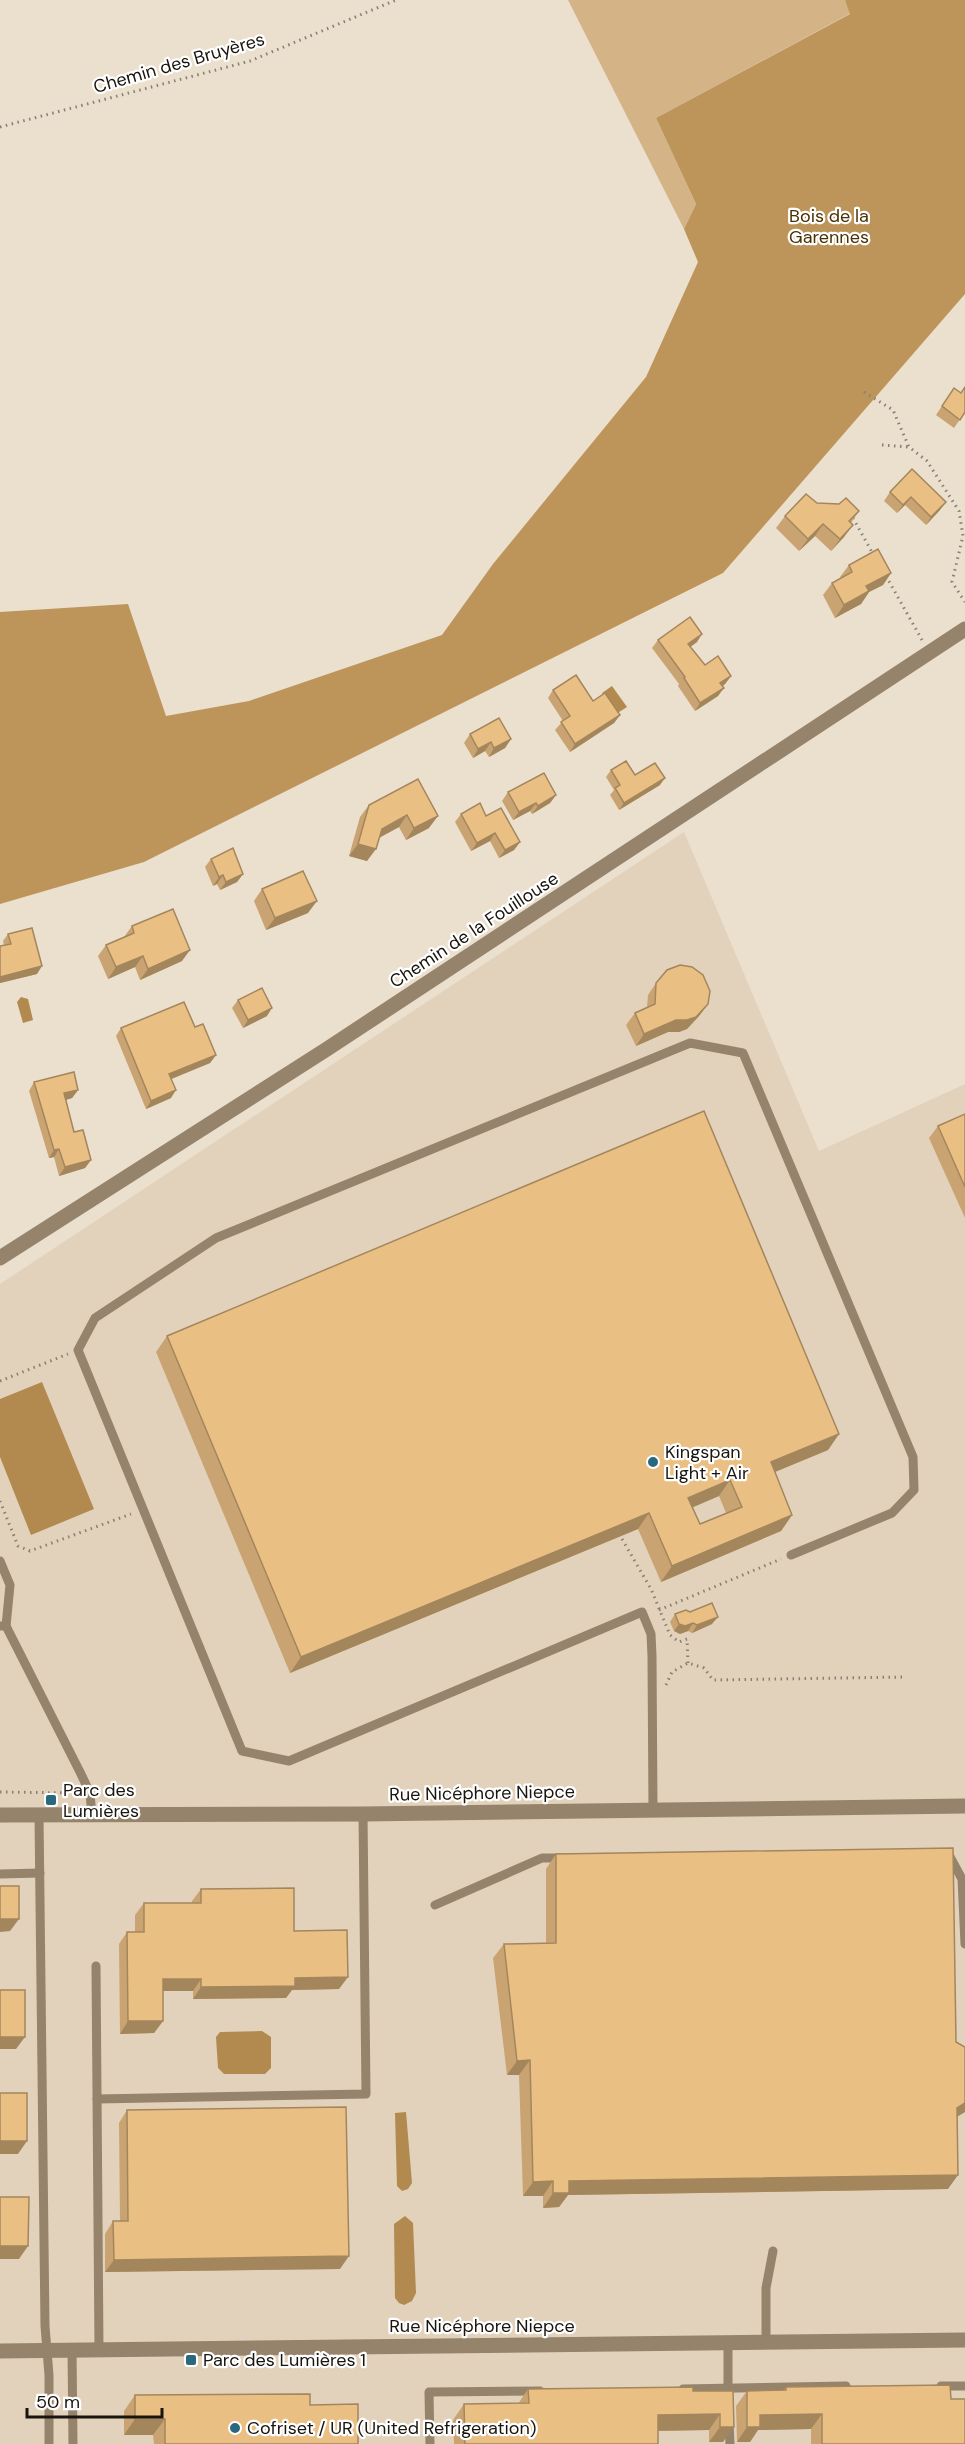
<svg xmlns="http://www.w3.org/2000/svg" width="965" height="2444" font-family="'DM Sans',sans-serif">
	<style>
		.built { fill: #e2d2bb }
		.green { fill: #d4b386 }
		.forest { fill: #bd955b }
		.water { fill: #b28a50 }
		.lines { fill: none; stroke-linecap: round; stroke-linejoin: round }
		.path { stroke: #888074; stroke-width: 3; stroke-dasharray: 1.5 4.5; stroke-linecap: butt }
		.lane { stroke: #95836b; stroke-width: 9 }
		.street { stroke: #95836b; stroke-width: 15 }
		.wall { fill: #c9a472; fill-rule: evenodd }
		.shaded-wall { fill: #a4865c }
		.building { fill: #eabf84; stroke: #a4865c; stroke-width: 1.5; fill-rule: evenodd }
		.poi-dot { fill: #2a687e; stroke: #fff; stroke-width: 2 }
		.labels { text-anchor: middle; stroke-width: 4.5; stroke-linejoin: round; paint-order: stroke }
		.street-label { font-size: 18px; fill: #18140e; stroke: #fff }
		.park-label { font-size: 18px; fill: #4c3000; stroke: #fff }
		.poi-label { font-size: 18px; fill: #18140e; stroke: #fff; text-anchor: start }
	</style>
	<rect width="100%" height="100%" fill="#ebdfce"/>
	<path class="built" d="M684 832 819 1151 965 1084V2444H0V1284Z"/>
	<path class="green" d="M568 0H845L851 13 656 118 696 204 684 229Z"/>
	<path class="forest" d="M845 0H965V294L723 573 144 862 0 904V612L128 604 166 716 249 701 442 635 493 564 646 377 698 262 684 229 696 204 656 118 850 14Z"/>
	<g class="water">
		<path d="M612 686 627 707 616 714 602 693Z"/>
		<path d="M21 997 28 999 33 1020 23 1023 17 1002Z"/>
		<path d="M42 1382 94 1509 31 1535 0 1457V1399Z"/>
		<path d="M262 2031 271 2037V2068L265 2074H224L218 2068 216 2037 220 2032Z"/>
		<path d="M406 2112 412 2183 408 2189 402 2191 397 2186 395 2113Z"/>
		<path d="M405 2216 413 2223 416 2293 412 2301 404 2305 399 2303 395 2298 394 2224Z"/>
	</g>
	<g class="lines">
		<g class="path">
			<path d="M0 127 250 61 396 0"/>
			<path d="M864 392 893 410 909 447 927 461 959 511 963 536 952 582 965 602"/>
			<path d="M882 445 909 447"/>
			<path d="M853 518 873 554"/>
			<path d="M886 576 922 640"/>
			<path d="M0 1381 68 1354"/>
			<path d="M0 1501 18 1546 30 1551 131 1514"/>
			<path d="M622 1539 651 1589 670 1635 679 1642 687 1639 688 1663"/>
			<path d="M659 1610 781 1559"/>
			<path d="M666 1685 672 1672 688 1663 704 1668 713 1680 905 1677"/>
			<path d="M0 1792 76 1793"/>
			<path d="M104 1793 124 1797"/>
		</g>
		<g class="lane">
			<path d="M0 1561 10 1585 6 1626"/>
			<path d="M0 1626H6L80 1772 90 1793 92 1816"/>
			<path d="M653 1810 652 1656 651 1634 642 1612 289 1761 242 1751 78 1350 95 1318 216 1238 690 1043 743 1053 913 1457 914 1490 892 1513 791 1555"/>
			<path d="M39 1816 45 2326 49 2375V2444"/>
			<path d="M947 1855H949L962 1879 965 1944"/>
			<path d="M0 1874 40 1873"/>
			<path d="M435 1905 542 1858H564"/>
			<path d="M96 1966 99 2349"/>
			<path d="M97 2099 366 2094 363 1814"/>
			<path d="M766 2343V2288L773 2251"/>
			<path d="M728 2344V2392"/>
			<path d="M72 2349 73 2444"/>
			<path d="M941 2386H965"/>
			<path d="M683 2389 846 2386"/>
			<path d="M729 2421 730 2444"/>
			<path d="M430 2444 429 2392 540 2391"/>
		</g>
		<g class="street">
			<path d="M0 1258 327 1049 965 629"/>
			<path d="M0 1815 363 1814 965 1806"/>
			<path d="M0 2351 965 2340"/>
		</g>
	</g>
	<g class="wall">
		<path d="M954 388 961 393 965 412 954 428 936 415Z"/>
		<path d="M912 469 940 510 926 525 905 505 897 513 884 501 890 492Z"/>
		<path d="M817 503 859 511 851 523 844 537 831 551 815 536 799 551 776 528 785 516Z"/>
		<path d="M849 565 891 573 883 585 869 592 861 604 835 618 823 595 832 583 841 578 840 577Z"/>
		<path d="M658 640 697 642 690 647 705 665 731 676 725 684 723 686 718 696 695 711 678 686 679 684 652 648Z"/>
		<path d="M553 690 593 701 620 715 614 723 570 752 555 730 563 721 548 698Z"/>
		<path d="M470 734 511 739 505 748 489 757 485 751 473 758 464 743Z"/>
		<path d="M611 770 635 775 660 785 619 810 610 795 614 790 606 777Z"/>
		<path d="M418 779 429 828 406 840 399 827 379 838 367 861 349 856 360 817 369 805Z"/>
		<path d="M508 792 556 795 550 803 532 814 530 811 513 820 502 801Z"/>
		<path d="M461 814 486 816 520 842 514 850 499 858 490 841 471 851 455 822Z"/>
		<path d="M211 859 243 874 237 882 220 890 217 884 213 886 205 867Z"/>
		<path d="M262 889 308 913 266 930 254 901Z"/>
		<path d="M132 926 182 961 140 980 135 967 108 979 98 956 106 945 124 937Z"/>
		<path d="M8 934 37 974 0 983V946L4 945 3 941Z"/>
		<path d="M656 983 708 1004 699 1016 687 1029 679 1032H668L636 1046 626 1025 635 1013 647 1007 648 995Z"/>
		<path d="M238 1000 267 1016 243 1028 232 1008Z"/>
		<path d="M195 1027 216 1055 210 1063 171 1079V1098L146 1109 116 1036 121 1028Z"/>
		<path d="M34 1082 78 1090 72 1098 66 1100 74 1132 91 1160 85 1168 59 1176 54 1157 49 1158 29 1091Z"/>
		<path d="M965 1114V1218L929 1138 938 1126Z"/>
		<path d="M167 1336 839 1434 828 1450 775 1472 792 1515 781 1531 661 1582 638 1529 290 1673 156 1352ZM719 1496 726 1513 700 1524 693 1507Z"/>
		<path d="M675 1614 712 1624 692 1633 688 1631 680 1634 674 1631 670 1622Z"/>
		<path d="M556 1854 957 2117 948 2189 568 2195 559 2207 543 2208V2196H523L519 2075H507L493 1958 504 1944 546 1943V1869Z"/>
		<path d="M201 1889 294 1931 339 1989 292 1990 286 1998 193 1999V1991H163V2021L154 2033 120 2034 119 1944 127 1932H135V1915L144 1903H192V1901Z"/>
		<path d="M127 2110 340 2269 105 2272V2234L113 2221H120L119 2123Z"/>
		<path d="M786 2387 951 2399 965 2444H811V2429L758 2430 750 2442H737L736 2406 747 2391 784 2390Z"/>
		<path d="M528 2389 693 2391H733L723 2442H709V2430L658 2431V2444H454L453 2420 464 2404H518Z"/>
		<path d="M135 2395 310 2405 358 2444H154L153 2435H124V2411Z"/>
	</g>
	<g class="shaded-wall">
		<path d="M911 497 905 505 897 513 903 505Z"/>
		<path d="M946 502 940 510 926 525 931 517Z"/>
		<path d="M823 524 815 536 799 551 808 539Z"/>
		<path d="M853 525 844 537 831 551 840 539Z"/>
		<path d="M891 573 883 585 869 592 861 604 835 618 844 605 866 586Z"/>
		<path d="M702 634 697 642 682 653 688 644Z"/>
		<path d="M731 676 725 684 715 691 720 683Z"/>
		<path d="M724 688 718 696 695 711 700 703Z"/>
		<path d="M620 715 614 723 570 752 575 744Z"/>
		<path d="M511 739 505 748 489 757 494 748Z"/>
		<path d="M491 742 485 751 473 758 478 749Z"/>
		<path d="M665 778 660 785 619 810 624 803Z"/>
		<path d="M556 795 550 803 532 814 538 806Z"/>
		<path d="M536 803 530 811 513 820 519 812Z"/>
		<path d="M407 815 399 827 373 841 382 829Z"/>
		<path d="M438 816 429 828 406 840 414 828Z"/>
		<path d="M495 833 490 841 471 851 477 843Z"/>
		<path d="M520 842 514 850 499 858 505 850Z"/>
		<path d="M358 844 376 849 367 861 349 856Z"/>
		<path d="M243 874 237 882 220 890 226 882Z"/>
		<path d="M223 875 217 884 213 886 219 877Z"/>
		<path d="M317 901 308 913 266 930 275 918Z"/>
		<path d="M190 950 182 961 140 980 148 969Z"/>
		<path d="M143 956 135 967 108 979 116 967Z"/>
		<path d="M42 966 37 974 0 983V977Z"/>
		<path d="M708 1004 699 1016 687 1029 679 1032H668L636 1046 644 1034Z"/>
		<path d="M272 1008 267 1016 243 1028 248 1020Z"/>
		<path d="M216 1055 210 1063 164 1082 169 1074Z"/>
		<path d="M78 1090 72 1098 58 1102 64 1093Z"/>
		<path d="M176 1090 171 1098 146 1109 151 1101Z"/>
		<path d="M59 1149 54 1157 49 1158 54 1150Z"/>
		<path d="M91 1160 85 1168 59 1176 65 1167Z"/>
		<path d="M839 1434 828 1450 760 1478 771 1462Z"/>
		<path d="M730 1480 719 1496 677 1514 688 1498Z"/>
		<path d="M649 1513 638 1529 290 1673 301 1657Z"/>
		<path d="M792 1515 781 1531 661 1582 672 1566Z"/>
		<path d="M718 1617 712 1624 692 1633 697 1625Z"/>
		<path d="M693 1623 688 1631 680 1634 674 1631 679 1624Z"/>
		<path d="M0 1919H19L10 1931 0 1932Z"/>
		<path d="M348 1977 339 1989 292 1990 286 1998 193 1999 201 1987 295 1978Z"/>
		<path d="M163 1979H201L193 1991H154Z"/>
		<path d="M128 2021H163L154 2033 120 2034Z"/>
		<path d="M0 2037H25L16 2049H0Z"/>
		<path d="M530 2060 519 2075H507L517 2061Z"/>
		<path d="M965 2103V2112L947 2123 957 2108Z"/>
		<path d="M0 2141H27L18 2154H0Z"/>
		<path d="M958 2175 948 2189 568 2195 559 2207 543 2208 553 2193 569 2181Z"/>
		<path d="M553 2181 543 2196H523L533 2182Z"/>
		<path d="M0 2246H28L19 2259H0Z"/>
		<path d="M349 2256 340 2269 105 2272 114 2260Z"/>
		<path d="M720 2414 709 2430 647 2431 658 2415Z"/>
		<path d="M822 2414 811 2429 758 2430 750 2442H737L747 2427 760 2415Z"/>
		<path d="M135 2419H165L153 2435H124Z"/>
		<path d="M720 2427H734L723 2442H709Z"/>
	</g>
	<g class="building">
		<path d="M965 387V412L960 420 942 406 954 388 961 393Z"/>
		<path d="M912 469 946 502 931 517 911 497 903 505 890 492Z"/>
		<path d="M806 494 817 503 839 504 846 498 859 511 849 521 853 525 840 539 823 524 808 539 785 516Z"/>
		<path d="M878 549 891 573 866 586 869 591 844 605 832 583 852 572 849 565Z"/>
		<path d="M690 617 702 634 688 644 705 665 718 656 731 676 720 683 724 688 700 703 684 678 685 677 658 640Z"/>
		<path d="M576 675 593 701 605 693 620 715 575 744 561 722 570 716 553 690Z"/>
		<path d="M499 718 511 739 494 748 491 742 478 749 470 734Z"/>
		<path d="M626 761 635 775 655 763 665 778 624 803 615 788 620 785 611 770Z"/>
		<path d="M544 773 556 795 538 806 536 803 519 812 508 792Z"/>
		<path d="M418 779 438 816 414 828 407 815 382 829 376 849 358 844 369 805Z"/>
		<path d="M480 803 486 816 501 808 520 842 505 850 495 833 477 843 461 814Z"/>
		<path d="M233 848 243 874 226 882 223 875 219 877 211 859Z"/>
		<path d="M303 871 317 901 275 918 262 889Z"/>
		<path d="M173 909 190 950 148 969 143 956 116 967 106 945 134 933 132 926Z"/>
		<path d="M32 928 42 966 0 977V946L11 944 8 934Z"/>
		<path d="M680 965 692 967 703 975 710 991 708 1004 696 1017 687 1020H676L644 1034 635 1013 655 1004 656 983 667 970Z"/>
		<path d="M262 988 272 1008 248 1020 238 1000Z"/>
		<path d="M184 1002 195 1027 203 1024 216 1055 169 1074 176 1090 151 1101 121 1028Z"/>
		<path d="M74 1072 78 1090 64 1093 74 1132 83 1130 91 1160 65 1167 59 1149 54 1150 34 1082Z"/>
		<path d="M704 1111 839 1434 771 1462 792 1515 672 1566 649 1513 301 1657 167 1336ZM730 1480 742 1507 700 1524 688 1498Z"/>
		<path d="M965 1114V1187L938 1126Z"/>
		<path d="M712 1603 718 1617 697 1625 693 1623 685 1626 679 1624 675 1614 686 1610 690 1612Z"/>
		<path d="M953 1848 956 2042 965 2047V2103L957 2108 958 2175 569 2181V2193H553V2181L533 2182 530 2060 517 2061 504 1944 556 1943V1854Z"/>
		<rect x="0" y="1886" width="19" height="33"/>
		<path d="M294 1888V1931L347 1930 348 1977 295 1978V1986L201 1987V1979H163V2021H128L127 1932H144V1903H201V1889Z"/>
		<rect x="0" y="1990" width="25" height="47"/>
		<rect x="0" y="2093" width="27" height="48"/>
		<path d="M346 2107 349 2256 114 2260 113 2221H128L127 2110Z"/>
		<path d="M0 2197H29L28 2246H0Z"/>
		<path d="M950 2385 951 2399H965V2444H822V2414L760 2415V2427H747V2391L786 2390V2387Z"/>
		<path d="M693 2387V2391H733L734 2427H720V2414L658 2415V2444H465L464 2404 529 2403 528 2389Z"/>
		<path d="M310 2394V2405L358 2404V2444H165V2419H135V2395Z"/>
	</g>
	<g class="poi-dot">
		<circle cx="653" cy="1462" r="6"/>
		<rect x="45" y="1794" width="12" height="12" rx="3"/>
		<rect x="185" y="2354" width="12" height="12" rx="3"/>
		<circle cx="235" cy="2428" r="6"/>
	</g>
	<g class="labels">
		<g class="street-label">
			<text transform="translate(179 63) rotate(-16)" y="6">Chemin des Bruyères</text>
			<text transform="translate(474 930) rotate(-33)" y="6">Chemin de la Fouillouse</text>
			<text transform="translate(482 1793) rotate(-1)" y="6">Rue Nicéphore Niepce</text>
			<text x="482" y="2332">Rue Nicéphore Niepce</text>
		</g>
		<g class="park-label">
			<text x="829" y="222">Bois de la<tspan x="829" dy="21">Garennes</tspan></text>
		</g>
		<g class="poi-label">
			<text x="665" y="1458">Kingspan<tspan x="665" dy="21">Light + Air</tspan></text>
			<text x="63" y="1796">Parc des<tspan x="63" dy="21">Lumières</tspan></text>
			<text x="203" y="2366">Parc des Lumières 1</text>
			<text x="247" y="2434">Cofriset / UR (United Refrigeration)</text>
		</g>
	</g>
	<path d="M27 2408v9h135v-9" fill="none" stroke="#18140e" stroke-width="3"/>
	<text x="36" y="2408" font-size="18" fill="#18140e" stroke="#ffffff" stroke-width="4.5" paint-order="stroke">50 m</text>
</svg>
